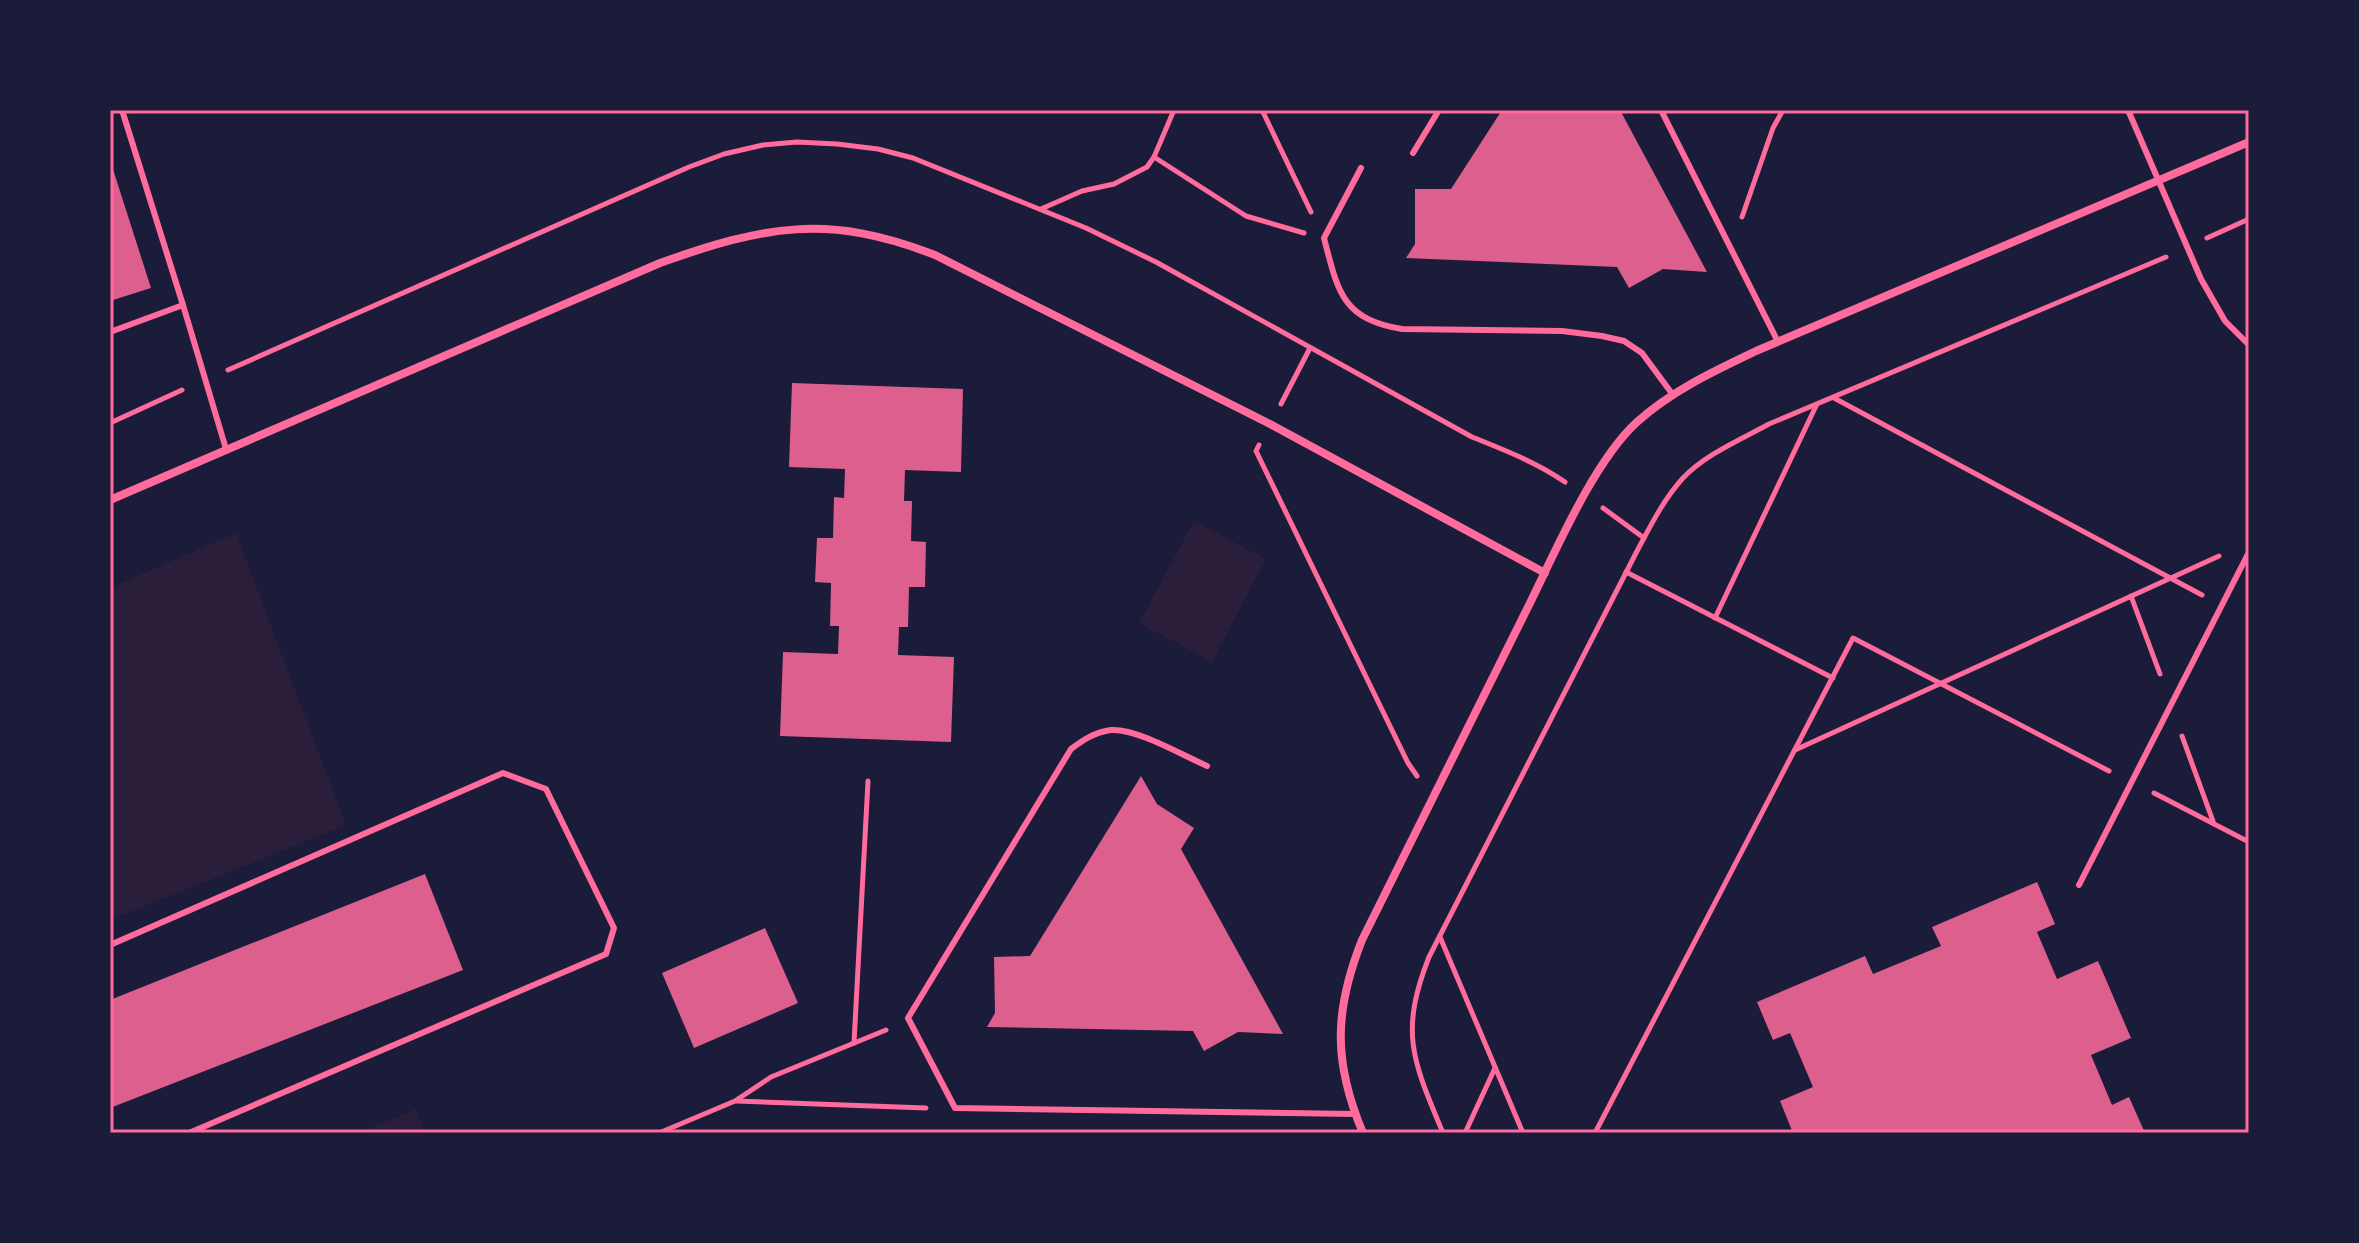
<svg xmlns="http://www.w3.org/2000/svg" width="2359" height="1243" font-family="'Open Sans',sans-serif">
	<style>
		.green { fill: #2a1e3b }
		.building { fill: #dd5f8e }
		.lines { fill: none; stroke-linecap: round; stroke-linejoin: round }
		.path { stroke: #ff6b9d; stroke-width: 5 }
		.service { stroke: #ff6b9d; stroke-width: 6 }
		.minor { stroke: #ff6b9d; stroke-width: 8 }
		.neatline { fill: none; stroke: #ff6b9d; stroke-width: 3 }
	</style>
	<rect width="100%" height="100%" fill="#1b1b3a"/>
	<g class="green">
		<path d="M1194 521 1266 559 1212 662 1139 623Z"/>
		<path d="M236 533 346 825 110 920V588Z"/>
		<path d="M416 1109 426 1133H359Z"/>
	</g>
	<g class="building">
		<path d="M1502 110H1620L1707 272 1663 269 1629 288 1617 267 1406 258 1415 244V189H1451Z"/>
		<path d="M110 160 151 288 110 301Z"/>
		<path d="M792 383 963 389 961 472 905 470 904 501H912L911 541 926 542 925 587H909L908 627H899L898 655 954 657 951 742 780 736 783 652 838 654 839 626H830L831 583 815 582 817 538H833L834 497 844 498 845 469 789 467Z"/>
		<path d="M1141 776 1157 804 1194 828 1181 849 1283 1034 1238 1032 1204 1051 1193 1031 987 1027 995 1013 994 957 1030 956Z"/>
		<path d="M425 874 463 970 110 1108V1000Z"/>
		<path d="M2037 882 2055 924 2037 932 2057 979 2098 961 2131 1038 2091 1055 2112 1105 2129 1097 2145 1133H1793L1780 1101 1813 1087 1790 1033 1773 1040 1757 1002 1865 956 1873 974 1941 946 1932 927Z"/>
		<path d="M765 928 798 1003 694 1048 662 973Z"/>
	</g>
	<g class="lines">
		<g class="path">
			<path d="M1262 110 1311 212"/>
			<path d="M1154 157 1246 216 1304 233"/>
			<path d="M1041 209 1082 191 1114 184 1147 167 1154 157 1174 110"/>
			<path d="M1742 217 1773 128 1783 110"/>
			<path d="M2207 238 2249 219"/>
			<path d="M228 370 689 167 724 154 763 145 797 142 837 144 878 149 913 158 1086 228 1156 262 1472 437C1504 450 1536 462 1565 482"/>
			<path d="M1834 398 2202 595"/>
			<path d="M1281 404 1310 348"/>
			<path d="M110 423 182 390"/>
			<path d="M1259 445 1256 451 1408 763 1417 776"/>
			<path d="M1603 508 1644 538"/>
			<path d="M1626 572 1833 678"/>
			<path d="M2131 596 2160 674"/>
			<path d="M1715 618 1816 406"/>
			<path d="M2182 736 2214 824"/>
			<path d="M1795 750 2219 556"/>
			<path d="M2154 793 2249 842"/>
			<path d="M1440 937 1523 1133"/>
			<path d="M854 1043 868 781"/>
			<path d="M736 1101 926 1108"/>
			<path d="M659 1133 735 1101 771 1077 886 1030"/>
			<path d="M1443 1133C1413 1061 1399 1033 1429 957L1636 553C1650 527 1663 500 1683 478 1706 454 1740 440 1769 424L2166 257"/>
			<path d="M1465 1133 1495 1068"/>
			<path d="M1595 1133 1853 638 2109 771"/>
		</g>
		<g class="service">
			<path d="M122 110 183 305"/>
			<path d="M1661 110 1778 342"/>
			<path d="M2128 110 2201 279 2225 321 2249 345"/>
			<path d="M1413 153 1439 110"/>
			<path d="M1361 168 1324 238C1338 292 1342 319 1402 329L1562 331 1602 336 1624 341 1642 353 1673 395"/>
			<path d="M110 332 183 305 226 449"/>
			<path d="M1207 766C1182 755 1136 728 1111 730 1095 732 1083 740 1071 749L908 1018 955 1108 1355 1114"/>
			<path d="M2079 885 2249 552"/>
			<path d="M110 945 503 773 546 789 614 928 606 954 189 1133"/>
		</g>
		<g class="minor">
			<path d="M110 500 660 263C764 226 828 213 935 255L1270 424 1545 573"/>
			<path d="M1363 1133C1333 1062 1334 1011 1362 940 1417 830 1472 720 1527 609 1554 555 1593 462 1637 422 1671 391 1714 371 1756 351L2249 142"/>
		</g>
	</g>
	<rect width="2359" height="1243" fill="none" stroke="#1b1b3a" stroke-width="224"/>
	<rect x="112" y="112" width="2135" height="1019" class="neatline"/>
</svg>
